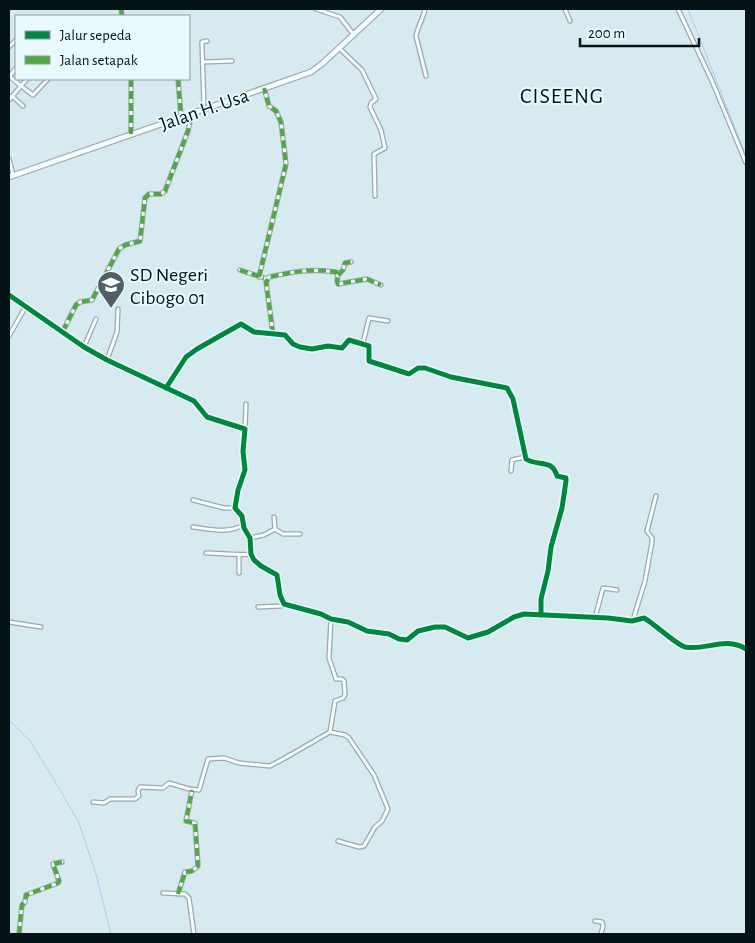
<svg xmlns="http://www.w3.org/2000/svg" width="755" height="943" font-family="'Alegreya Sans',sans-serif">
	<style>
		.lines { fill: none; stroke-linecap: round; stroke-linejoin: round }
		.stream { stroke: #b4caf2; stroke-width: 1 }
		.minor-casing { stroke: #9aa9ad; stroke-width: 5.5 }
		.tertiary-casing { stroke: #9aa9ad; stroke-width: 7 }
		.minor { stroke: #f9fcfd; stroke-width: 3 }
		.tertiary { stroke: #f9fcfd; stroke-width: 4.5 }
		.quiet { stroke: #50a842; stroke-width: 4; stroke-dasharray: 8 4; stroke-linecap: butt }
		.cycleway-casing { stroke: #eaf9fd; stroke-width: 8 }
		.cycleway { stroke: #00873e; stroke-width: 5 }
		.labels { text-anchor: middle; stroke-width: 4; stroke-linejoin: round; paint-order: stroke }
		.street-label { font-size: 20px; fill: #061417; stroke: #eaf9fd }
		.poi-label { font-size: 20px; fill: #061417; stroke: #eaf9fd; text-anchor: start }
		.quarter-label { font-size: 22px; letter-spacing: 1px; fill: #061417; stroke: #eaf9fd }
	</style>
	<rect width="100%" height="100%" fill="#d6eaf0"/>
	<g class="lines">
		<g class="stream">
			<path d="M688 9 746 156"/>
			<path d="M9 720 31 742 62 793 79 823 96 874 111 934"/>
		</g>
		<defs>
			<g id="minor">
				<path d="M121 9 122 16"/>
				<path d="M316 9 340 17 354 35"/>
				<path d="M425 9C423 19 418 26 416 36L426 76"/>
				<path d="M565 9 570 21"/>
				<path d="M678 9 712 81 746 163"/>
				<path d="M9 47 16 40"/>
				<path d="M339 48 362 70 376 99 371 103 370 107 381 130 385 148 374 154 375 196"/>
				<path d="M203 62 232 61"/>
				<path d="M9 76 21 86 9 100"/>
				<path d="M9 77 16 68"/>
				<path d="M27 79 21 86 33 95 48 79"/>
				<path d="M131 79V134"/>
				<path d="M178 79 181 117"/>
				<path d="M12 96 23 106"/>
				<path d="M204 109 202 44V42L207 41"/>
				<path d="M9 159 13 175"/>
				<path d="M240 270 267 279"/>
				<path d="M338 275 343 270 345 263 351 262"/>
				<path d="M259 277 286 164 281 122 276 111 269 106 264 88"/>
				<path d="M9 295 84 347 107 360 194 401 207 417 245 429 243 451 245 470 238 490 235 508 242 516 244 528 250 538 251 554 254 560 261 566 277 575 280 595 284 604 321 614 331 619 348 622 367 631 389 634 399 639 407 640 418 631 435 627H445L468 638 488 632 514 617 524 614 608 618 632 621 644 618C655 624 675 644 685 647 706 651 725 636 746 649"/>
				<path d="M63 331 76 305 80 302 92 300 119 249 125 245 140 241 145 198 149 194H161L165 191 188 131 192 113"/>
				<path d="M273 334 266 282 269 277C292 272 312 268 336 272L338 275 337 281 338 284 367 279 381 285"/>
				<path d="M9 336 26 306"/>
				<path d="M363 343 369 318 388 321"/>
				<path d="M84 347 96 319"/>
				<path d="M107 360 117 332 118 309"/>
				<path d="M166 388 186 357 197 349 241 324 254 332 285 335 293 344 300 347 312 349 328 346 342 348 349 340 369 346V361L406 373 409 374 418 368H425L451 377 507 388 513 399 526 459C538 467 552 458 557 476L566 478V481L562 508 551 547 548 571 541 599V615"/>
				<path d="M245 429 246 404"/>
				<path d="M511 471 512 460 525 457"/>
				<path d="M193 500 224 508H235"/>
				<path d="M274 517 275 529 283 534H300"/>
				<path d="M193 527C209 529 228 534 243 525"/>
				<path d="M250 538 264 535 275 529"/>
				<path d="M206 553C221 553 237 556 251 554"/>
				<path d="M239 573V556"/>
				<path d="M258 607 281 606 284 604"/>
				<path d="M595 618 603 588 617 590"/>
				<path d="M633 620 645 581 652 542V538L647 531 656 496"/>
				<path d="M9 622 41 627"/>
				<path d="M330 732 345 735 349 738 374 775 388 809 382 821 375 827 364 846 359 847 338 841"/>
				<path d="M93 802 104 803 110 799H135L139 796 138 791 140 787 163 788 169 783 189 789 199 790 208 759 224 758 239 763 270 766 285 758 330 732 335 701 343 698 345 695 344 681 342 679H336L329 658 331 619"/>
				<path d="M163 893 185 894 189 898 194 934"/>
				<path d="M178 894 185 872 192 871 198 866 195 823 186 821 192 790"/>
				<path d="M595 921 602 922 603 926 601 934"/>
				<path d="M19 934 22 905 25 902 26 895 58 883 59 881 53 864 62 862"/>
			</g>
			<path id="tertiary" d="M9 177 311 72 323 63 381 9"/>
		</defs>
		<use href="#minor" class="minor-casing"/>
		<use href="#tertiary" class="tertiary-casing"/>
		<use href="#minor" class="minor"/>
		<use href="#tertiary" class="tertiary"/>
		<g class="quiet">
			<path d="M121 9 122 16"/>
			<path d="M131 79V134"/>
			<path d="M178 79 181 117"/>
			<path d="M240 270 264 278"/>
			<path d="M338 275 343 270 345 263 351 262"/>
			<path d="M259 277 286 164 281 122 276 111 269 106 264 88"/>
			<path d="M63 331 76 305 80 302 92 300 119 249 125 245 140 241 145 198 149 194H161L165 191 188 131 192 113"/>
			<path d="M273 334 266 282 269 277C292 272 312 268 336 272L338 275 337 281 338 284 367 279 381 285"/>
			<path d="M178 894 185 872 192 871 198 866 195 823 186 821 192 790"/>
			<path d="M19 934 22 905 25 902 26 895 58 883 59 881 53 864 62 862"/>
		</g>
		<defs>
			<g id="cycleway">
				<path d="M9 295 84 347 107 360 194 401 207 417 245 429 243 451 245 470 238 490 235 508 242 516 244 528 250 538 251 554 254 560 261 566 277 575 280 595 284 604 321 614 331 619 348 622 367 631 389 634 399 639 407 640 418 631 435 627H445L468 638 488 632 514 617 524 614 608 618 632 621 644 618C655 624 675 644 685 647 706 651 725 636 746 649"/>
				<path d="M166 388 186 357 197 349 241 324 254 332 285 335 293 344 300 347 312 349 328 346 342 348 349 340 369 346V361L406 373 409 374 418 368H425L451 377 507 388 513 399 526 459C538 467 552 458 557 476L566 478V481L562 508 551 547 548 571 541 599V615"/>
			</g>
		</defs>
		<use href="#cycleway" class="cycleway-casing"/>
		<use href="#cycleway" class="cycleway"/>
	</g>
	<defs>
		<symbol id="school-pin" viewBox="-11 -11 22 30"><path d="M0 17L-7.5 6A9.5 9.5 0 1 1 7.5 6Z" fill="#4f5f63" stroke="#eaf9fd"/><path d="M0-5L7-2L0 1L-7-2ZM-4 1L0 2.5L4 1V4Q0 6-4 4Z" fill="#fff"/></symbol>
	</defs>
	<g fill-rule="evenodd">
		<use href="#school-pin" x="95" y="269" width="32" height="43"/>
	</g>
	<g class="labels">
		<g class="street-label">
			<text transform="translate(204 109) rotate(-19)" y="7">Jalan H. Usa</text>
		</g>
		<g class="poi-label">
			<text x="130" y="281">SD Negeri<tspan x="130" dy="23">Cibogo 01</tspan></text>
		</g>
		<g class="quarter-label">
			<text x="562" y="103">CISEENG</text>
		</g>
	</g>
	<rect width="755" height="943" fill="none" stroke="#061417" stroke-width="20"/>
	<rect x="15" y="15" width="175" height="65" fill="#eaf9fd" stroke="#8f9da1"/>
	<rect x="25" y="31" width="25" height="8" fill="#00873e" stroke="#8f9da1"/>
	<text x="60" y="40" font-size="15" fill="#061417">Jalur sepeda</text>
	<rect x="25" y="56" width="25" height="8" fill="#50a842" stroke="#8f9da1"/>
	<text x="60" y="65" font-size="15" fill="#061417">Jalan setapak</text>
	<path d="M580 38v8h119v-8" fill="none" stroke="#061417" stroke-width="2.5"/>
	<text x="588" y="38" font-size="15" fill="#061417" stroke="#eaf9fd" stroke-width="4" paint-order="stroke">200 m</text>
</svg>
